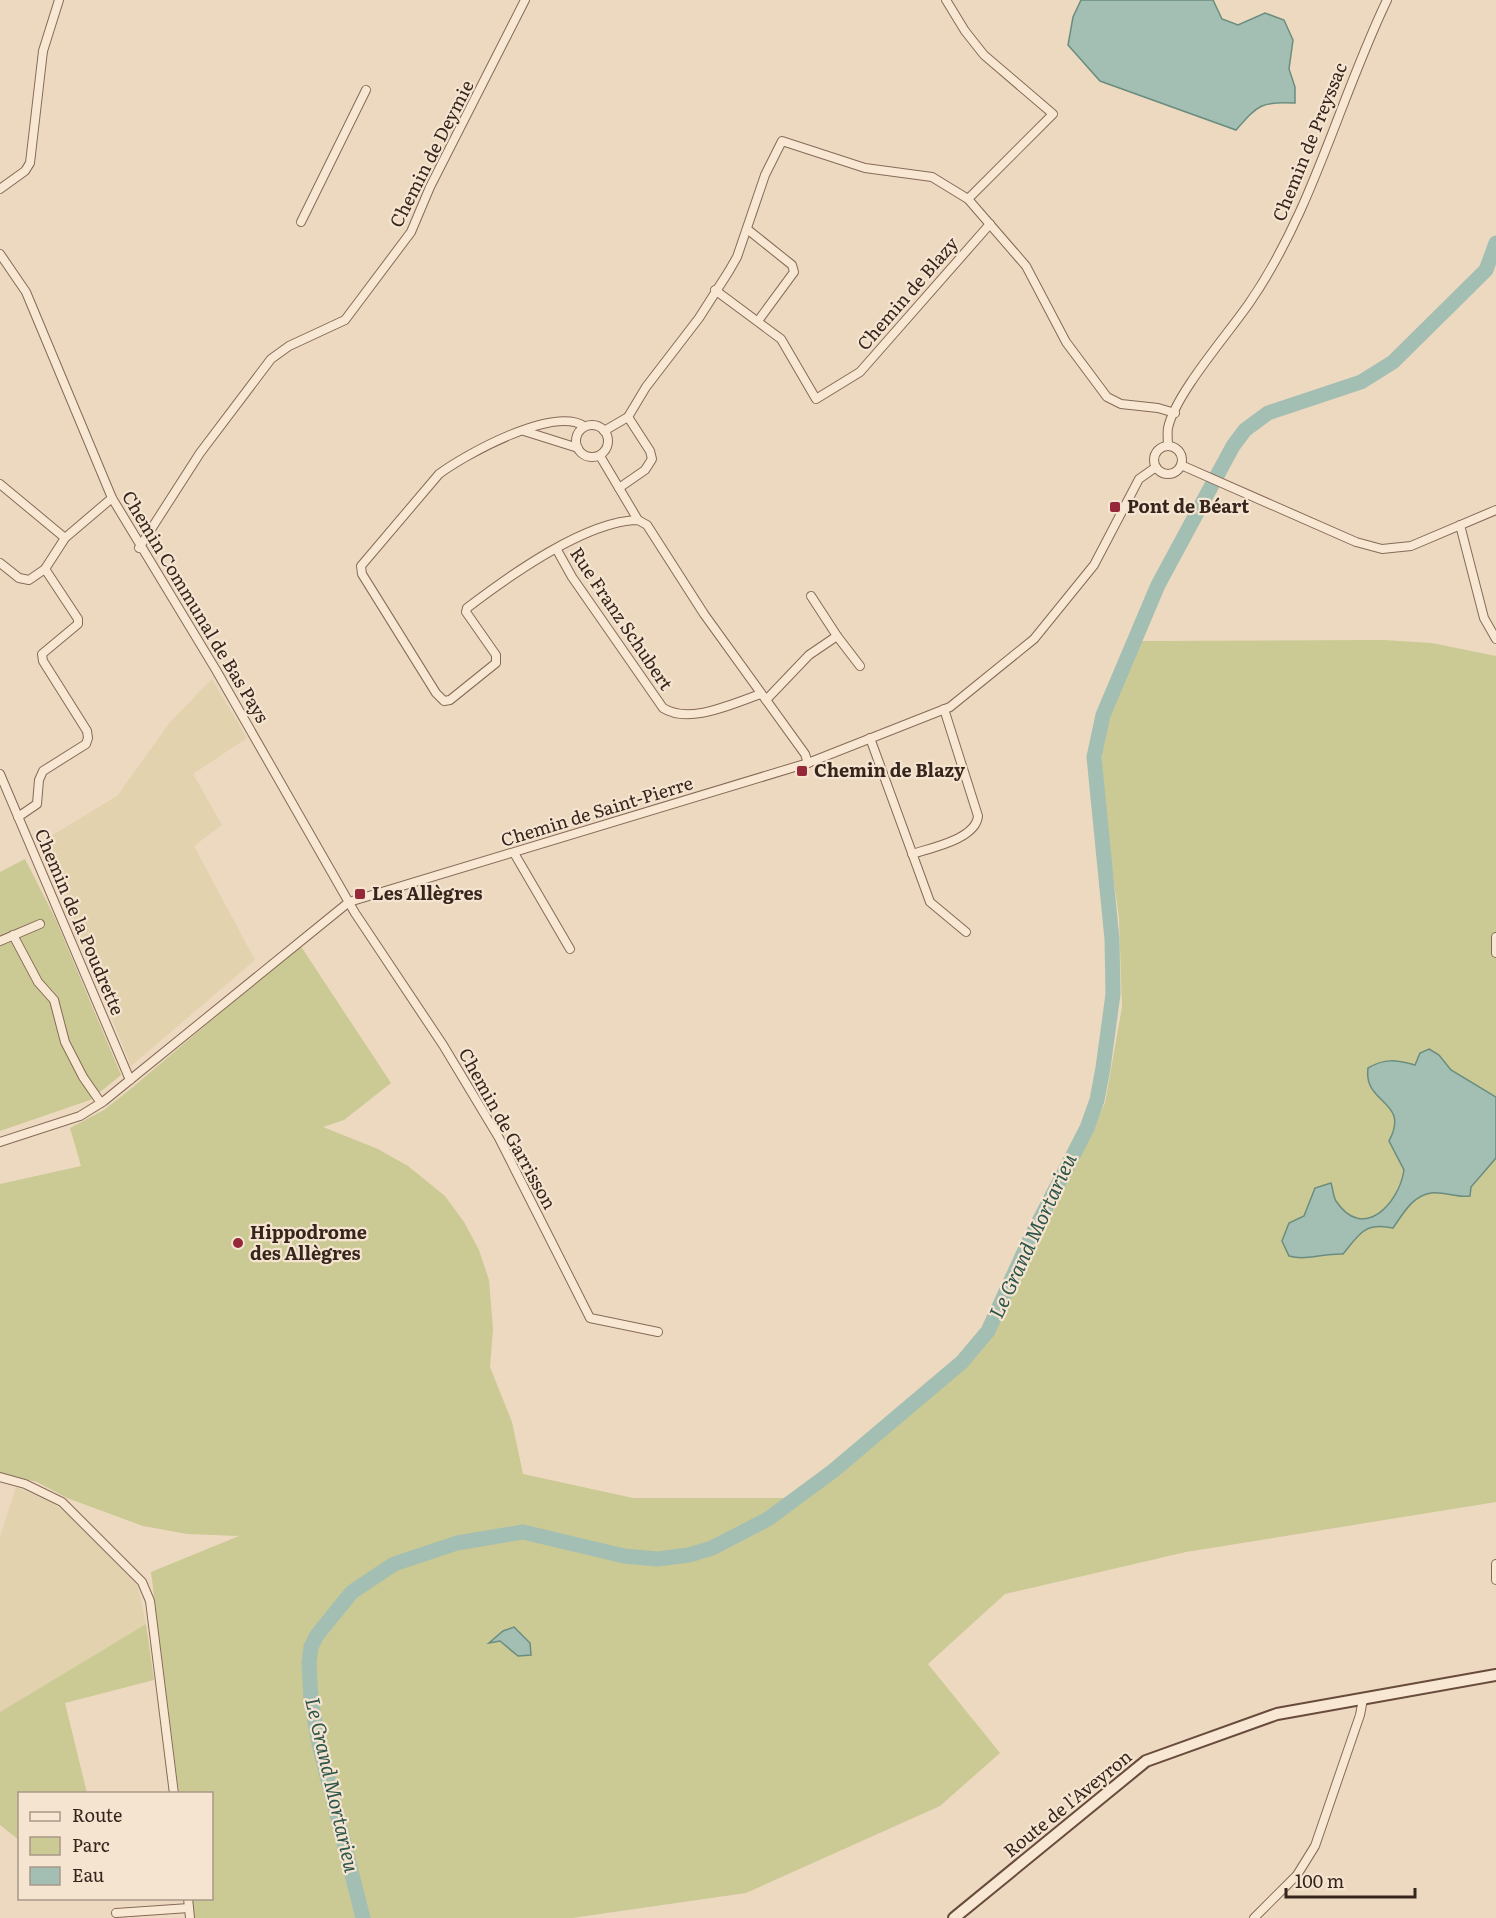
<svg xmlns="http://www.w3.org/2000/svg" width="1496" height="1918" font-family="Literata,serif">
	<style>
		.farmland { fill: #e3d2ae }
		.green { fill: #cbc994 }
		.water { fill: #a3bfb3; stroke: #6a8d7f; stroke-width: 1.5 }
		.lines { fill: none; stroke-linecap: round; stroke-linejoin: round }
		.river { stroke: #a3bfb3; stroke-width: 15 }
		.street-casing { stroke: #866a58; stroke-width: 10 }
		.secondary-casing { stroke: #684b3c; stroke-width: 14 }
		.street { stroke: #f8e7d3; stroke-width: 8 }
		.secondary { stroke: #f8e7d3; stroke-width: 10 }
		.poi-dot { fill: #95293a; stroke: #f5e4d0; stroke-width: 2 }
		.labels { text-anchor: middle; stroke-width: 4.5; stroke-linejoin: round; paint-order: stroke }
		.street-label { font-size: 18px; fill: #36251d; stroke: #f5e4d0 }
		.poi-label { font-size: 18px; font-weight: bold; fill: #36251d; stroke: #f5e4d0; text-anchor: start }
		.water-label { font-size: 20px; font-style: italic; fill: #2c564c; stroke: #f5e4d0 }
	</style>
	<rect width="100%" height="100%" fill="#edd9c0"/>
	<g class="farmland">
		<path d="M212 679 247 738 193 774 222 825 194 846 255 960 131 1066 41 842 117 796 171 721Z"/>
		<path d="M16 1487 51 1502 66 1513 138 1586 146 1624 0 1712V1537Z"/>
	</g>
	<g class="green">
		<path d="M1383 640 1432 643 1496 656V1502L1186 1552 1005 1594 928 1664 1000 1753 940 1806 746 1893 572 1918H194L192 1899 212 1898V1794L179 1793 151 1572 239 1536 187 1534 143 1526 67 1498 37 1482 0 1473V1184L81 1166 70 1128 104 1110 133 1087 300 945 391 1083 344 1120 323 1127 378 1149 408 1166 445 1196 464 1222 479 1250 489 1280 493 1329 490 1367 512 1422 523 1474 633 1498H784L822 1488 982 1350 1021 1280 1105 1103 1122 1007 1119 918 1101 790 1103 730 1139 641Z"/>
		<path d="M25 859 55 918 121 1075 90 1100 0 1131V872Z"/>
		<path d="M146 1624 154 1680 65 1703 87 1793 20 1794 19 1840 0 1825V1712Z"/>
	</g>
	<g class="water">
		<path d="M1081 0H1213L1222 19 1238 25 1265 13 1284 20 1293 40 1289 69 1295 87V103C1261 101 1258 105 1236 130L1100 81 1068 45 1073 17Z"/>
		<path d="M1429 1049 1439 1055 1451 1070 1496 1097V1158L1471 1187 1470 1196C1457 1198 1443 1191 1431 1193 1412 1196 1403 1214 1393 1228 1365 1222 1360 1233 1343 1254 1324 1253 1307 1261 1289 1256L1282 1241 1289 1223 1304 1216 1315 1188 1331 1183C1333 1189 1333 1196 1336 1201 1363 1242 1399 1204 1404 1170L1389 1141C1411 1100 1363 1105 1368 1068 1385 1058 1396 1060 1415 1065L1420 1053Z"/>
		<path d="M514 1627 530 1643 531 1655 518 1656 500 1641 489 1643 503 1631Z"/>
	</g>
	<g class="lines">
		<path class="river" d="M363 1918 319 1744 311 1701 309 1663 311 1647 317 1635 352 1592 394 1564 457 1543 523 1532 624 1556 657 1559 689 1555 712 1548 768 1519 833 1471 962 1362 988 1331 1030 1239 1087 1128 1097 1100 1103 1068 1113 994 1112 939 1094 757 1103 715 1158 585 1233 446 1245 430 1268 413 1361 382 1393 362 1486 270 1496 243"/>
		<defs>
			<g id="street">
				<path d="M946 0 965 31 984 55 1053 114 968 199 1026 266 1066 342 1107 397 1121 404 1158 408 1175 413"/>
				<path d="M0 189 25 171 30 163 43 51 59 0"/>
				<path d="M301 222 366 90"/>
				<path d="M747 229 792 265 794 272 758 321"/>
				<path d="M0 254 26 292 112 498 216 670 355 913 443 1045 499 1138 590 1318 658 1332"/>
				<path d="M715 290 781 339 816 399 860 372 990 224"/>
				<circle cx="592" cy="441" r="16"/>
				<path d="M584 426C553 406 466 454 439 474L361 566 362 574 436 693 444 701 450 700 496 663V655L466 612 467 608C509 576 585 521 638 520L647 525 704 614 805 754 808 763"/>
				<path d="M524 431 578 448"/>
				<path d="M604 431 628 417 646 387 699 318 729 271 737 257 765 175 782 141 865 168 932 177 968 199"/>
				<path d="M1168 446C1168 440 1167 434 1168 428 1175 394 1229 333 1250 302 1313 210 1339 100 1387 0"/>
				<circle cx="1168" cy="460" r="14"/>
				<path d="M600 456 638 520"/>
				<path d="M1181 465 1356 542 1382 549 1411 546 1496 510"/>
				<path d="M0 484 65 538"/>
				<path d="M619 488 645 470 652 459 650 451 628 417"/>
				<path d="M1460 525 1484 618 1496 639"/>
				<path d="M139 548 200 453 271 359 289 346 345 320 411 232 430 187 525 0"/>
				<path d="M557 550 572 577 663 708C690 725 733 703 761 694"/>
				<path d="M0 563 19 578 29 580 45 569 65 538 112 498"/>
				<path d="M837 636 860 666"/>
				<path d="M766 700 809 655 837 636 811 596"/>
				<path d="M870 738 930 902 966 932"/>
				<path d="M0 774 130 1080"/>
				<path d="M18 817 37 804 39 780 43 771 86 744 88 738 87 731 43 661 42 654 78 624V619L45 569"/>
				<path d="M514 853 570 949"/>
				<path d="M912 854C931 848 976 839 978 816L944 709"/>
				<path d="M13 935 38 982 54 1000 65 1042 83 1077 101 1103"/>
				<path d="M1496 937V953"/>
				<path d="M0 941 40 924"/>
				<path d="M0 1142 80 1116 104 1101 349 902 808 763 950 707 1034 639 1094 565 1139 479 1156 467"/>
				<path d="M0 1477 25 1484 62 1502 142 1582 150 1601 174 1794"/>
				<path d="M1496 1564V1580"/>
				<path d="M188 1898 190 1918"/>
				<path d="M116 1913 189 1908"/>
				<path d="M1254 1918 1297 1875 1315 1846 1360 1715 1363 1699"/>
			</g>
			<path id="secondary" d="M954 1918 1146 1761 1277 1714 1496 1675"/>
		</defs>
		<use href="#street" class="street-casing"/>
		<use href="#secondary" class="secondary-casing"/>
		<use href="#street" class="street"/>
		<use href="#secondary" class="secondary"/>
	</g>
	<g class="poi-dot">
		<rect x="1109" y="501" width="12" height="12" rx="3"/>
		<rect x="796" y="765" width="12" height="12" rx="3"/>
		<rect x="354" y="888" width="12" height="12" rx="3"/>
		<circle cx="238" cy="1243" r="6"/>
	</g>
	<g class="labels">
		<g class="street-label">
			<text transform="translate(1310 142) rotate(-68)" y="6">Chemin de Preyssac</text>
			<text transform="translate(432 154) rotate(-63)" y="6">Chemin de Deymie</text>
			<text transform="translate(908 294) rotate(-49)" y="6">Chemin de Blazy</text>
			<text transform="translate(195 607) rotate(59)" y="6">Chemin Communal de Bas Pays</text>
			<text transform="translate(621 619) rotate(56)" y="6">Rue Franz Schubert</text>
			<text transform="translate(597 812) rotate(-17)" y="6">Chemin de Saint-Pierre</text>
			<text transform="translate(79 922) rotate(67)" y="6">Chemin de la Poudrette</text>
			<text transform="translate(507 1129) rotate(61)" y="6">Chemin de Garrisson</text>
			<text transform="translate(1068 1804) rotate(-39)" y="6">Route de l'Aveyron</text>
		</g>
		<g class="poi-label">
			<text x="1127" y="513">Pont de Béart</text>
			<text x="814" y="777">Chemin de Blazy</text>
			<text x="372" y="900">Les Allègres</text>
			<text x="250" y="1239">Hippodrome<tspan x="250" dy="21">des Allègres</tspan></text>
		</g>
		<g class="water-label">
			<text transform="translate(1033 1236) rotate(-65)" y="7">Le Grand Mortarieu</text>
			<text transform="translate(332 1785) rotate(77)" y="7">Le Grand Mortarieu</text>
		</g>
	</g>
	<rect x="18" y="1792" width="195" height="108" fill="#f5e4d0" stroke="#a99888" stroke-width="1.5"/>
	<rect x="30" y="1812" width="30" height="9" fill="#f8e7d3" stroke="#a99888" stroke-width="1.5"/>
	<text x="72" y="1822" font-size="18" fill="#36251d">Route</text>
	<rect x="30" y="1837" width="30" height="18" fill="#cbc994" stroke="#a99888" stroke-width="1.5"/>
	<text x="72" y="1852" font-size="18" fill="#36251d">Parc</text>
	<rect x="30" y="1867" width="30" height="18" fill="#a3bfb3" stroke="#a99888" stroke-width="1.5"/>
	<text x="72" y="1882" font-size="18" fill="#36251d">Eau</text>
	<path d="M1286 1888v9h129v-9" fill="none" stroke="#36251d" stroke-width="3"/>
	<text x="1295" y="1888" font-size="18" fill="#36251d" stroke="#f5e4d0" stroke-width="4.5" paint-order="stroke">100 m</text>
</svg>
